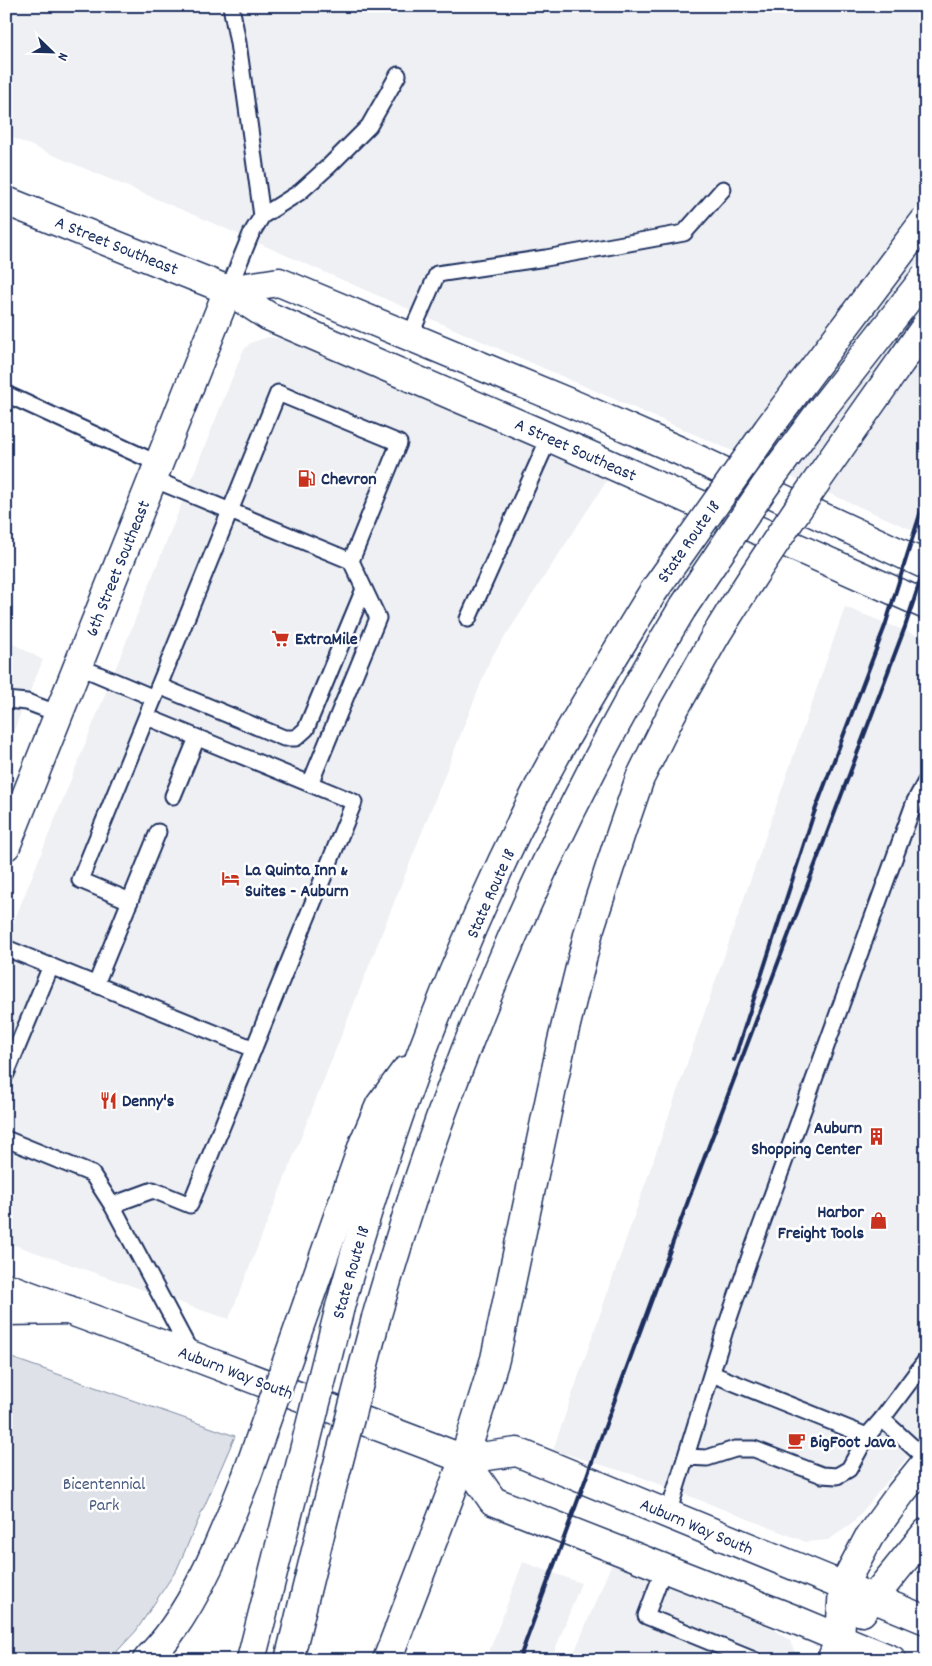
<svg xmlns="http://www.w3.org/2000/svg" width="932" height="1666" font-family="Dekko,sans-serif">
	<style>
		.built { fill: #eff0f4 }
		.green { fill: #dee1e7; stroke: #7c88a2 }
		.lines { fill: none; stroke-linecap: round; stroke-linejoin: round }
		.lane-casing { stroke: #1b2f5e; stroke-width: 19 }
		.secondary-casing { stroke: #1b2f5e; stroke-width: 31 }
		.highway-casing { stroke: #1b2f5e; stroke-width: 31 }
		.lane { stroke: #fff; stroke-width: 15 }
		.secondary { stroke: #fff; stroke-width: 28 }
		.highway { stroke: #fff; stroke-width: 28 }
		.rail { stroke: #1b2f5e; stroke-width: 4 }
		.highway-bridge-casing { stroke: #1b2f5e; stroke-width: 31; stroke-linecap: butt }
		.highway-bridge { stroke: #fff; stroke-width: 28 }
		.labels { text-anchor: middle; stroke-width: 5; stroke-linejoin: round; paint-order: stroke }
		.street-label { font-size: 18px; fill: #1b2f5e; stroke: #fff }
		.poi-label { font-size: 18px; font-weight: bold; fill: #1b2f5e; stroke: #fff; text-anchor: start }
		.park-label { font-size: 18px; fill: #4c5c80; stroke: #fff }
	</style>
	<rect width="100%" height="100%" fill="#fff"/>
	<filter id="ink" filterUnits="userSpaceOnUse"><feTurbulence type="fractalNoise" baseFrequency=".02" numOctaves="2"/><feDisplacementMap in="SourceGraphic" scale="10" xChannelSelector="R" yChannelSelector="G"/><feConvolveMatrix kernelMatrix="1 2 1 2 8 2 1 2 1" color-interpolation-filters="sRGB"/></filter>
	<g filter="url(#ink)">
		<g class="built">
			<path d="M6 6H926V536L208 221 6 135Z"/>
			<path d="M268 337 282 339 608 479 491 658 229 1319 201 1310 6 1242V941L243 351 250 343Z"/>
			<path d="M845 607 926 639V1435L852 1524 828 1540 806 1542 641 1477 553 1450Z"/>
			<path d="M6 640 43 660 6 749Z"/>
			<path d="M523 1562 581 1583 551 1660H486Z"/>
			<path d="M612 1563 771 1628 790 1641 796 1655 794 1660H571Z"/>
		</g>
		<path class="green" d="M6 1356 235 1436 177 1569 136 1631 109 1660H6Z"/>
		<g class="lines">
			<defs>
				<g id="lane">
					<path d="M231 6 238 43 262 216"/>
					<path d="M228 290 251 234 262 216 300 192 329 166 369 126 398 75"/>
					<path d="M410 336 437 274 546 258 684 233 723 189"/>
					<path d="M6 394 159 464"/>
					<path d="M468 619 549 438"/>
					<path d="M78 666 154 698"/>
					<path d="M159 686 284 738H296L306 729 364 589"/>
					<path d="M6 700 27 702 59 714"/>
					<path d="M310 784 378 618 351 561"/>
					<path d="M173 796 197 738"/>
					<path d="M130 901 80 880C146 718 212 556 278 393L399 443 351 561 153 479"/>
					<path d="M6 948 254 1049"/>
					<path d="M96 984 158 832"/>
					<path d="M6 1074 51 966"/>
					<path d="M6 1139 92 1174 112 1205 153 1190 190 1205 354 802 147 717"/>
					<path d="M112 1205 192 1355"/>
					<path d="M712 1374 867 1436"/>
					<path d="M882 1419 926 1459"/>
					<path d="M686 1457 707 1458 735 1449H754L822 1475 837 1476 849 1469 867 1436 882 1419 926 1360"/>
					<path d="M668 1514 725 1330 749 1259 915 801 926 781"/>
					<path d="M664 1568 646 1616 754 1660"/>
				</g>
				<g id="secondary">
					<path d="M6 201 228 290 268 316 535 431 926 605"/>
					<path d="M228 290 279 282 577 406 680 451 926 565"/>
					<path d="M6 846 228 290"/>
					<path d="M6 1287 193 1356 464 1459 517 1452 926 1620"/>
					<path d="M464 1459 493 1501 791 1618 892 1660"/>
					<path d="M862 1612 926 1533"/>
					<path d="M831 1660 840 1639 843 1586 869 1537 901 1493 926 1462"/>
				</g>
				<g id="highway">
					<path d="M308 1302 364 1142 380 1105 405 1071"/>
					<path d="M340 1307C390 1123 457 944 545 775 578 713 616 653 653 592"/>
					<path d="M6 1311 69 1310"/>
					<path d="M376 1318C392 1263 408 1209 427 1155 493 965 578 781 682 609"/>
					<path d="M147 1660C155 1651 163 1643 170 1633 204 1586 224 1532 246 1478"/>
					<path d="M251 1660 293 1494"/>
					<path d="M289 1660 325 1514"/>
					<path d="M387 1660 464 1459 495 1359 562 1041 589 931 621 833 640 778 671 715 716 635"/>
				</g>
			</defs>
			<use href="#lane" class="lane-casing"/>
			<use href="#secondary" class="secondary-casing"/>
			<use href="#highway" class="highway-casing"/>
			<use href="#lane" class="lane"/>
			<use href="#secondary" class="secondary"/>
			<use href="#highway" class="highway"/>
			<g class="rail">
				<path d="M734 1060 814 813 885 626 926 495"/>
				<path d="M519 1660 691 1193 905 627 926 563"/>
			</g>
			<defs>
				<g id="highway-bridge">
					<path d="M653 592 768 429 926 219"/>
					<path d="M682 609 765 486 821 410 926 276"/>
					<path d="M716 635C781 529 854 428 926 326"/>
					<path d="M246 1478 308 1302"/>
					<path d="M293 1494 340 1307"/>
					<path d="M325 1514 376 1318"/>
				</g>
			</defs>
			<use href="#highway-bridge" class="highway-bridge-casing"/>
			<use href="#highway-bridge" class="highway-bridge"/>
		</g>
	</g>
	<defs>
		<symbol id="fuel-bare" viewBox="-9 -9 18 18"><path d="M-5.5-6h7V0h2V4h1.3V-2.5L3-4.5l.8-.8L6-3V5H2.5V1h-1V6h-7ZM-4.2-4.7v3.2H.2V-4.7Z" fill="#c8321e" stroke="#fff" stroke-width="2.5" paint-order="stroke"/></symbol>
		<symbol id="supermarket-bare" viewBox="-9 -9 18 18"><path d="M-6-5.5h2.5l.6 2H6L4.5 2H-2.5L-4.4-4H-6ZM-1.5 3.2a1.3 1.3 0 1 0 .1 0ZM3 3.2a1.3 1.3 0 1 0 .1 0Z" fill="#c8321e" stroke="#fff" stroke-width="2.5" paint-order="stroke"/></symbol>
		<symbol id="hotel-bare" viewBox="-9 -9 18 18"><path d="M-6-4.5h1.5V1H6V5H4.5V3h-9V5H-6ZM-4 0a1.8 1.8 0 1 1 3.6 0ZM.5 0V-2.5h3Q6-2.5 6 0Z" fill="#c8321e" stroke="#fff" stroke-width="2.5" paint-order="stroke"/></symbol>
		<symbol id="restaurant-bare" viewBox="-9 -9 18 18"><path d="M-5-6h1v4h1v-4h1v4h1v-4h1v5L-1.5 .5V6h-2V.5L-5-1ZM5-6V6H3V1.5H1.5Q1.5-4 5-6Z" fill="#c8321e" stroke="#fff" stroke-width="2.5" paint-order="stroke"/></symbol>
		<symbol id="building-bare" viewBox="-9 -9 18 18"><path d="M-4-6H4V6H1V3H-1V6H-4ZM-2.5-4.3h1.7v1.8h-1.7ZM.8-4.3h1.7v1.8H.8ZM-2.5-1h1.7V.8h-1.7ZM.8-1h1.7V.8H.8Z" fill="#c8321e" stroke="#fff" stroke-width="2.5" paint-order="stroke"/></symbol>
		<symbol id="shop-bare" viewBox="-9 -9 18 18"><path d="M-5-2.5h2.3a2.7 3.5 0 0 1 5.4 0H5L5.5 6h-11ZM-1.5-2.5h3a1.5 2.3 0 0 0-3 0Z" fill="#c8321e" stroke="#fff" stroke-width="2.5" paint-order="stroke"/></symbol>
		<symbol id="cafe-bare" viewBox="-9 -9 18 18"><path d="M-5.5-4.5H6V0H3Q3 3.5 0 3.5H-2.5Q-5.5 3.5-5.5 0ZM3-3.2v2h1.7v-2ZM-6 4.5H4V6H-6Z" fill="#c8321e" stroke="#fff" stroke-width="2.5" paint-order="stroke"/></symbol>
	</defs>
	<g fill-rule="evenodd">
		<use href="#fuel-bare" x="294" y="466" width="25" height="25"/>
		<use href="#supermarket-bare" x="268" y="626" width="25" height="25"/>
		<use href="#hotel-bare" x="218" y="866" width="25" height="25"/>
		<use href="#restaurant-bare" x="96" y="1088" width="25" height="25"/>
		<use href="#building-bare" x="864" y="1124" width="25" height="25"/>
		<use href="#shop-bare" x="866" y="1208" width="25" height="25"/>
		<use href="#cafe-bare" x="784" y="1428" width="25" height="25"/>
	</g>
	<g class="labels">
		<g class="street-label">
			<text transform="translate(117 245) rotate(22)" y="6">A Street Southeast</text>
			<text transform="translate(576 449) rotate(24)" y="6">A Street Southeast</text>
			<text transform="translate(688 541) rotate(-55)" y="6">State Route 18</text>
			<text transform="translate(117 568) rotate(-68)" y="6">6th Street Southeast</text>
			<text transform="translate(490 893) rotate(-66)" y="6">State Route 18</text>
			<text transform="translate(350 1272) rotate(-74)" y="6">State Route 18</text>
			<text transform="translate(236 1372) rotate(21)" y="6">Auburn Way South</text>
			<text transform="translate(697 1526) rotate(23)" y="6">Auburn Way South</text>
		</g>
		<g class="poi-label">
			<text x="321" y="484">Chevron</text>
			<text x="295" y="644">ExtraMile</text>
			<text x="245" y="875">La Quinta Inn &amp;<tspan x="245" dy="21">Suites - Auburn</tspan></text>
			<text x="122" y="1106">Denny's</text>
			<text x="862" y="1133" text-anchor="end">Auburn<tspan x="862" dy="21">Shopping Center</tspan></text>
			<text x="864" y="1217" text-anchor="end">Harbor<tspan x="864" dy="21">Freight Tools</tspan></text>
			<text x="810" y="1447">BigFoot Java</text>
		</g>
		<g class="park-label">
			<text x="104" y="1489">Bicentennial<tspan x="104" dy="21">Park</tspan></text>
		</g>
	</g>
	<rect width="932" height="1666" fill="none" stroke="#fff" stroke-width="25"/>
	<rect x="12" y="12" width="907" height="1641" fill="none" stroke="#1b2f5e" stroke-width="2" filter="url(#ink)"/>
	<g transform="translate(52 52) rotate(113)" stroke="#ffffff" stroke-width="4" paint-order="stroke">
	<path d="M0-4L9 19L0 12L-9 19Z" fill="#1b2f5e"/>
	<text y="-8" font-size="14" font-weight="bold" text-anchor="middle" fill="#1b2f5e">N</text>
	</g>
</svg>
